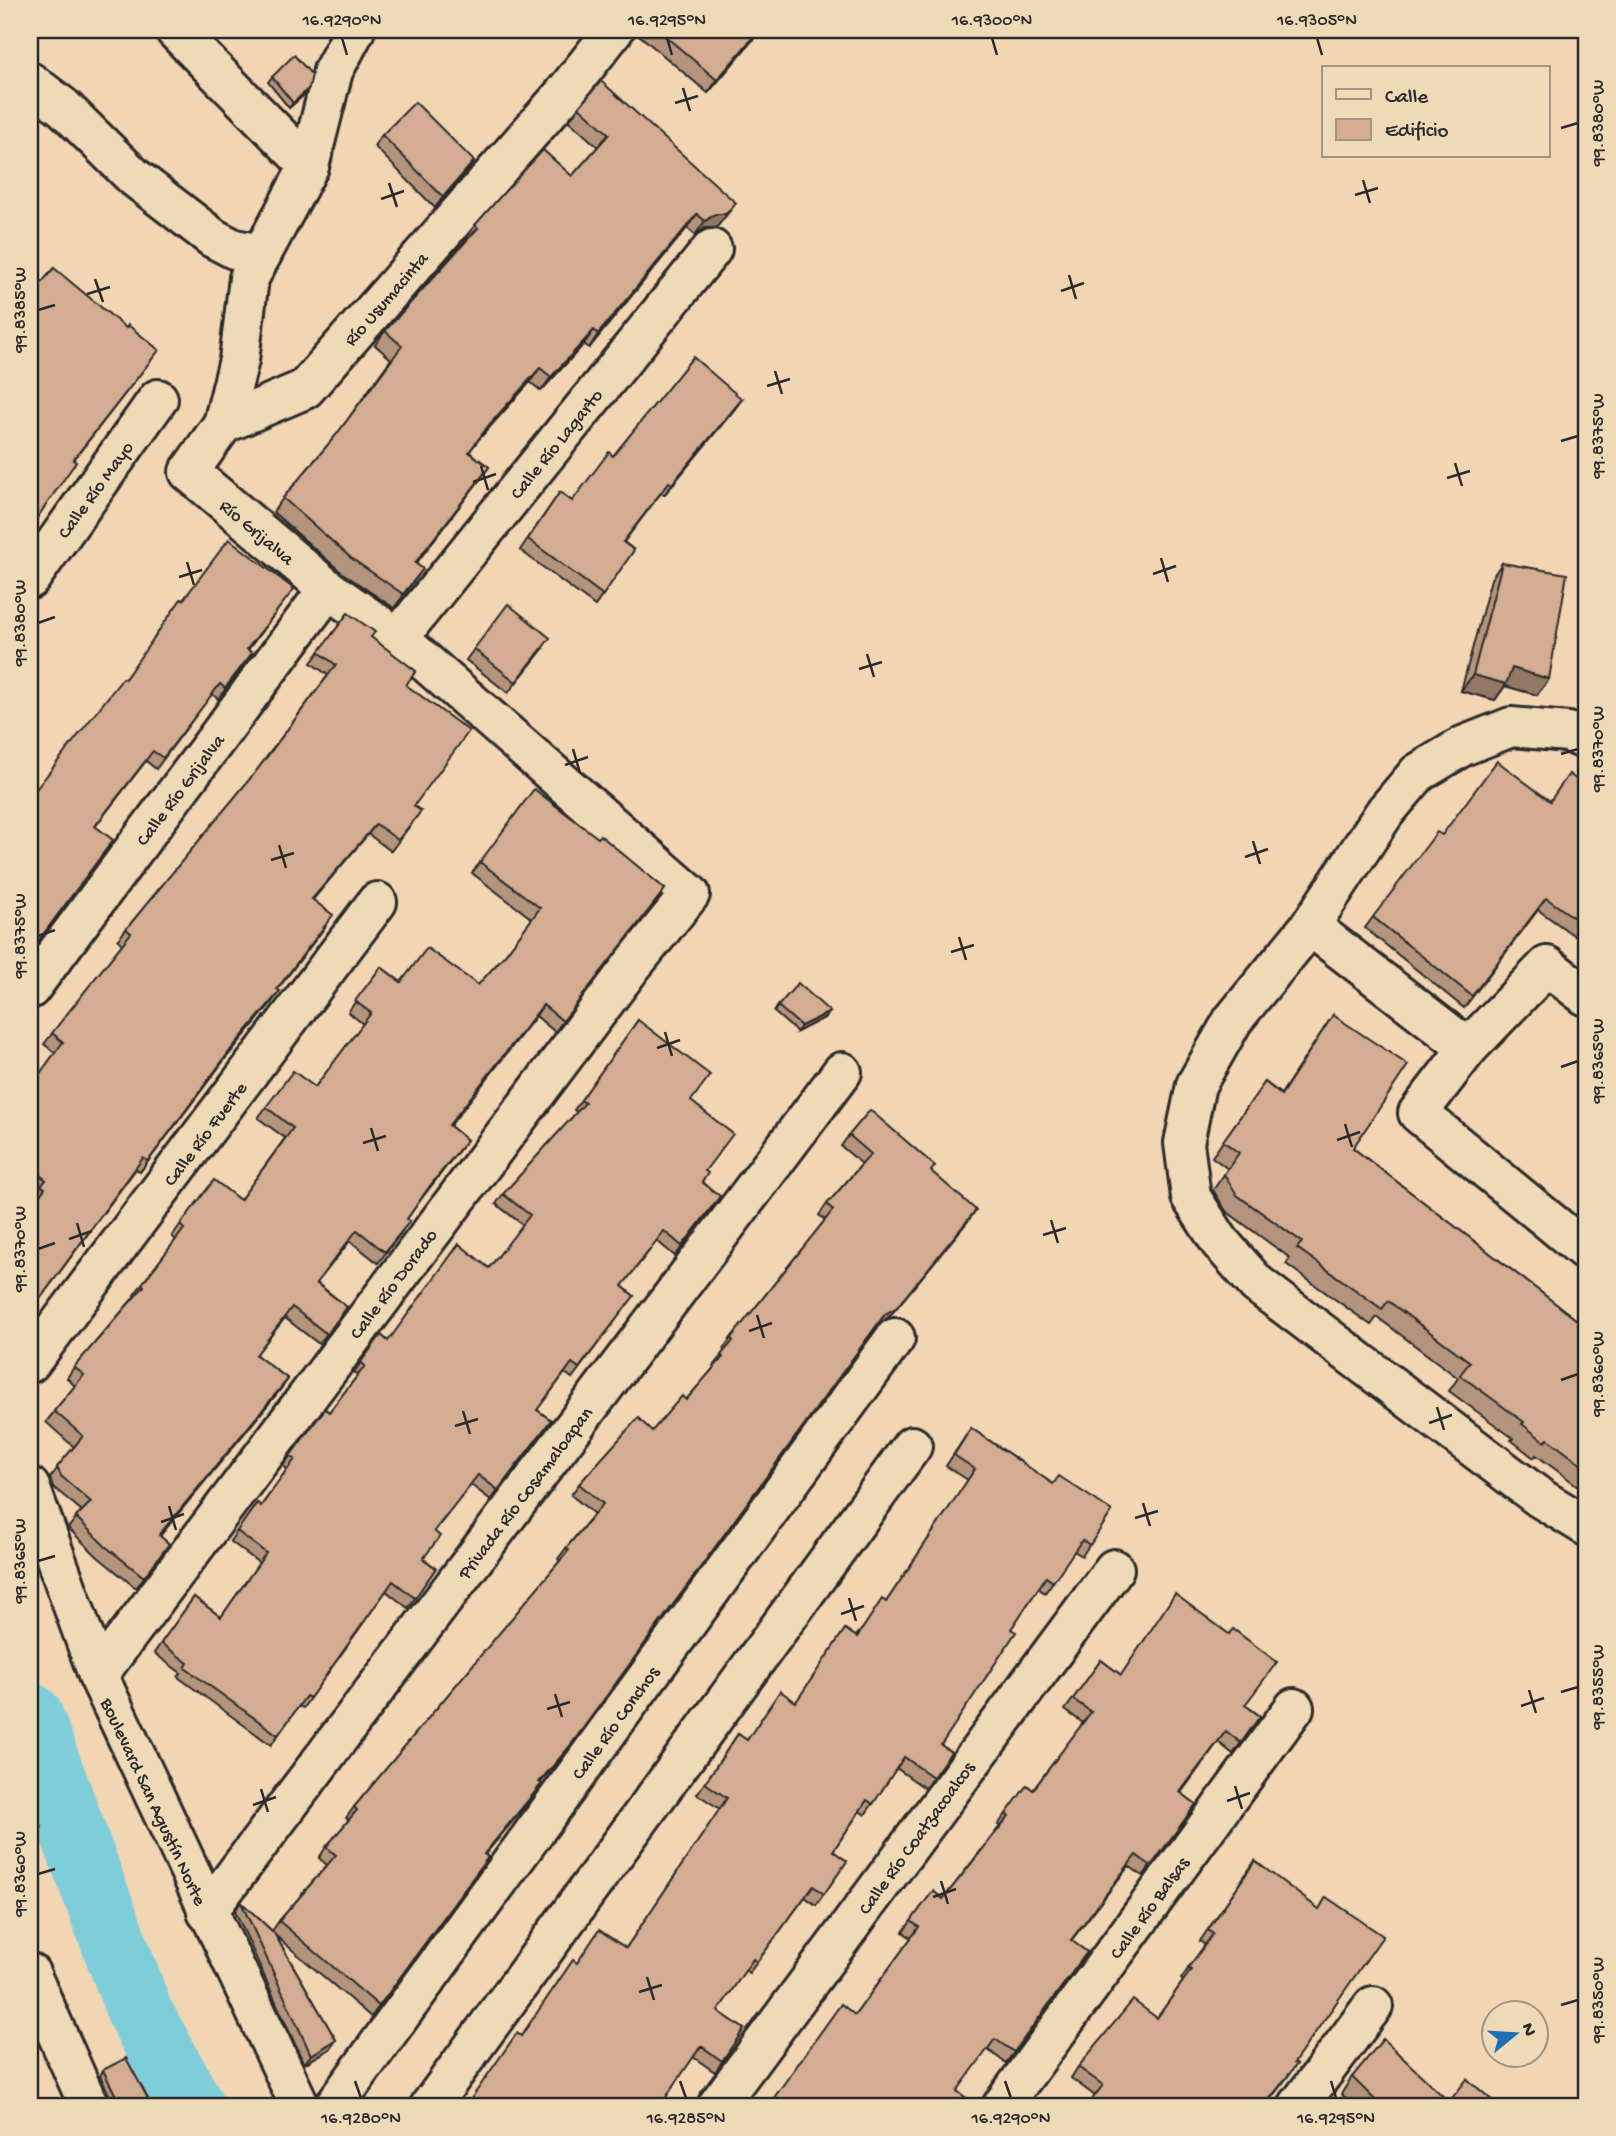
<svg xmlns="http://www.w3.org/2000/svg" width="1616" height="2136" font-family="'Gochi Hand',sans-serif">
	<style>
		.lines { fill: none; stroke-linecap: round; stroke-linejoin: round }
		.river { stroke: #7eceda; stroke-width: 66 }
		.minor-casing { stroke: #2b2b2b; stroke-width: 44 }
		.major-casing { stroke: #2b2b2b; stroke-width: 44 }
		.minor { stroke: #efdab8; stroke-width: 38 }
		.major { stroke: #efdab8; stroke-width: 38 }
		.wall { fill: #b5947d; stroke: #2b2b2b; stroke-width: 2 }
		.shaded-wall { fill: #947866; stroke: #2b2b2b; stroke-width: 2 }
		.building { fill: #d3ac91; stroke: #2b2b2b; stroke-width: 2 }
		.ticks { fill: none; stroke: #2b2b2b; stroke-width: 2.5 }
		.labels { text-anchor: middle; stroke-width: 5; stroke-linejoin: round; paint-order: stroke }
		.street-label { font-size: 19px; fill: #2b2b2b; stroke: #efdab8 }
		.neatline { fill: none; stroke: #2b2b2b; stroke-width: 2.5 }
		.ticks-label { font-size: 18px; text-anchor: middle; fill: #2b2b2b }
	</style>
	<rect width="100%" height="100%" fill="#f2d5b3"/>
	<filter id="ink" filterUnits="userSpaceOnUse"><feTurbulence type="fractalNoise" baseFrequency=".0143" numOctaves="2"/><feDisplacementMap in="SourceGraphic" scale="14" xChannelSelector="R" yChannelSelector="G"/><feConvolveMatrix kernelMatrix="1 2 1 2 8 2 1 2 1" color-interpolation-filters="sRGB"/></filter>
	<g filter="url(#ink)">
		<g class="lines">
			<path class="river" d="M30 1716 140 2013 191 2106"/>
			<defs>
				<g id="minor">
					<path d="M175 30 309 166"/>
					<path d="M30 82 63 107 134 177 213 238 234 249 262 254"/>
					<path d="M223 424 239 360 249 278 309 166 333 71 355 30"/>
					<path d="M30 579 158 399"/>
					<path d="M398 638 712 249"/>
					<path d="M1586 740 1568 732 1511 727 1463 746 1418 773 1385 812 1310 926 1233 1020 1196 1085 1184 1143 1191 1197 1220 1242 1257 1284 1540 1498 1586 1526"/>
					<path d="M1310 926 1468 1048"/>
					<path d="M30 989 328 589"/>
					<path d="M1586 996 1547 966 1468 1048 1418 1113 1586 1251"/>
					<path d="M30 1363 377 902"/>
					<path d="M98 1675 631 967 690 894 398 638 328 589 189 472 223 424 305 389 563 95 614 30"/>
					<path d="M207 1912 842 1072"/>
					<path d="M334 2106 895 1338"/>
					<path d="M430 2106 912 1446"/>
					<path d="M717 2106 1114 1569"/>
					<path d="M1002 2106 1294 1708"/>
					<path d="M1298 2106 1373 2006"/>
				</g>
				<g id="major">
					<path d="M30 1487 98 1675 300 2106"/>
					<path d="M30 1973 89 2106"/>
				</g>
			</defs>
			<use href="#minor" class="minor-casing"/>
			<use href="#major" class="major-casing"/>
			<use href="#minor" class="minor"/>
			<use href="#major" class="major"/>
		</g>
		<g class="wall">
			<path d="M641 30H761L708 93 638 34Z"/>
			<path d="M272 77 305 94 289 108 268 82Z"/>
			<path d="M579 107 736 203 716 228H705L695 235 687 228 589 348 584 344 541 391 530 382 479 439 469 452 489 467 416 564 423 569 394 608 341 572 273 512 283 498 337 434 391 359 375 345 385 331 466 240V239L475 225 572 176 598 147 569 121Z"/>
			<path d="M382 135 474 161 466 172 435 208 374 146Z"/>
			<path d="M30 296 126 328 159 350 73 461 30 528Z"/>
			<path d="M742 399 734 410 664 495 661 493 624 542 634 550 595 606 520 550 560 492 572 501 613 456Z"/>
			<path d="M1502 563 1537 695 1505 686 1495 700 1461 691 1491 579Z"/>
			<path d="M286 599 248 650 252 653 218 699 212 694 156 769 146 761 95 827 125 679 183 600Z"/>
			<path d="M348 613 371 637 407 685 414 806 421 811 391 851 368 834 313 899 326 926 278 989 272 1002 225 1059 140 1172 136 1169 31 1311 30 1310V1209L37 1199 34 1197 38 1191 30 1184V1087L55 1053 44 1044 122 944 118 940 126 929 254 774 328 675 311 663Z"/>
			<path d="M474 649H543L508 693 466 660Z"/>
			<path d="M1586 787V944L1538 910 1464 1008 1365 928 1373 917 1442 835 1550 801Z"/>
			<path d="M480 862 665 889 555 1032 536 1016 450 1126 467 1140 422 1198 407 1219 402 1232 378 1263 350 1241 317 1283 347 1307 319 1344 285 1318 256 1355 288 1379 280 1390 160 1536 169 1544 136 1588 98 1557 68 1528 82 1511 53 1487 50 1478 74 1447 46 1422 75 1386 67 1378 74 1367 135 1296 134 1295 142 1284 176 1240 172 1236 180 1225 240 1200 285 1138 258 1118 266 1107 315 1087 363 1024 348 1012 381 967 401 982 478 985 504 956 532 919 472 873Z"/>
			<path d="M778 1006 826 1017 797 1032 774 1012Z"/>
			<path d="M1333 1015 1353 1148 1586 1327V1492L1536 1455 1534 1458 1511 1440 1513 1438 1449 1391 1458 1378 1377 1317 1371 1325 1286 1264 1290 1258 1226 1211 1213 1190 1228 1169 1212 1157 1265 1082 1281 1094Z"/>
			<path d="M638 1020 691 1102 706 1171 702 1182 713 1206 675 1256 657 1241 622 1286 634 1296 572 1378 565 1373 537 1410 551 1420 491 1500 471 1485 434 1532 424 1559 436 1568 408 1608 386 1591 303 1708 299 1706 271 1745 178 1677 181 1673 154 1653 194 1597 221 1617 259 1563 230 1541 257 1503 261 1506 287 1469 283 1466 325 1409 329 1412 358 1375 354 1372 381 1335 388 1341 489 1268 523 1225 496 1204 503 1194 577 1112 574 1110Z"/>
			<path d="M849 1135 932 1172 968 1221 889 1317 877 1325 562 1757 540 1783 542 1784 532 1798 485 1854 488 1857 371 2017 276 1936 336 2040 330 2049 304 2064 235 1911 241 1902 272 1931 279 1921 327 1865 319 1858 326 1847 349 1820 346 1818 354 1807 560 1561 558 1559 566 1548 594 1514 571 1495 579 1484 652 1431 686 1400 715 1367 713 1366 725 1351 723 1349 731 1338 825 1220 819 1215 827 1204 862 1164 841 1146Z"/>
			<path d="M971 1428 1053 1484 1112 1511 1082 1556 1074 1551 1045 1593 1038 1588 1011 1629 941 1745 951 1752 925 1788 896 1768 865 1815 860 1811 833 1851 847 1861 816 1905 805 1897 749 1973 745 1970 718 2011 744 2029 715 2072 693 2057 521 2036 577 1963 626 1948 720 1809 697 1794 738 1734 747 1740 796 1702 856 1636 886 1602 968 1480 946 1466Z"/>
			<path d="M1101 1660 1120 1674 1245 1705 1260 1716 1233 1754 1218 1742 1181 1793 1196 1804 1143 1876 1129 1866 1071 1941 1087 1952 1006 2063 988 2050 855 2015 911 1938 903 1932 933 1891 943 1899 1000 1826 998 1825 1006 1814 1033 1790 1083 1723 1065 1710Z"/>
			<path d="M1255 1861 1294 2063 1289 2075 1265 2106H1087L1095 2096 1071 2078 1078 2067 1157 2018 1183 1981 1181 1979 1205 1945 1200 1941Z"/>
			<path d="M103 2070 152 2106H115L100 2076Z"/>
			<path d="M1352 2077 1449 2102 1499 2106H1353L1341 2094Z"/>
		</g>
		<g class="shaded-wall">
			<path d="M759 30H761L708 93 717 80Z"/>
			<path d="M309 88 305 94 289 108 293 103Z"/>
			<path d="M474 161 466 172 435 208 443 197Z"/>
			<path d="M736 203 716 228H705L695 235 705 221Z"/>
			<path d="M697 214 687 228 589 348 598 334Z"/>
			<path d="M594 330 584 344 541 391 551 377Z"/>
			<path d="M540 368 530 382 479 439 459 466 489 425Z"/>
			<path d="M742 399 734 410 664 495 672 484Z"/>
			<path d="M489 467 479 481 405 577 415 563Z"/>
			<path d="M1512 668 1549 679 1537 695 1505 686 1495 700 1461 691 1473 675Z"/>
			<path d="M376 824 368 834 304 910 312 899Z"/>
			<path d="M665 889 657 900 555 1032 563 1021Z"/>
			<path d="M280 991 272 1002 225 1059 140 1172 232 1048Z"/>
			<path d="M543 1005 536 1016 441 1136 449 1125Z"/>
			<path d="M830 1012 826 1017 797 1032 801 1026Z"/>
			<path d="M976 1210 968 1221 889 1317 877 1325 562 1757 532 1793 885 1314Z"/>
			<path d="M288 1379 280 1390 151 1546 159 1535Z"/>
			<path d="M539 1787 532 1798 476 1865 484 1854Z"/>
			<path d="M41 1828 33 1839 30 1840V1832Z"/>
			<path d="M336 2040 330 2049 304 2064 311 2055Z"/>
		</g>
		<g class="building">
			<path d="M658 30H759L717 80Z"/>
			<path d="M294 55 312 75 309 88 293 103 272 77Z"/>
			<path d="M601 81 736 203 726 214H715L705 221 697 214 598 334 594 330 551 377 540 368 489 425 469 452 489 467 415 563 423 569 403 594 351 558 283 498 337 434 402 346 385 331 478 228 475 225 507 189 543 150 572 176 609 134 579 107Z"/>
			<path d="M415 102 474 161 443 197 382 135Z"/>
			<path d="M54 268 126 328 128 325 159 350 73 460 76 462 30 528V350L36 342 30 337V296Z"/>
			<path d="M693 357 742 399 672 484 669 482 623 542 634 550 603 595 528 539 560 492 572 501 609 452 613 456Z"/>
			<path d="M30 528 36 533 30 541Z"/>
			<path d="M229 539 294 589 247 649 252 653 225 688 220 684 163 758 153 751 95 826 113 840 30 952V797L123 678 125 679 181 599 183 600Z"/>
			<path d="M1502 563 1567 574 1549 679 1512 668 1506 684 1473 675Z"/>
			<path d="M508 604 550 638 516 682 474 649Z"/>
			<path d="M348 613 375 632 371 637 416 671 406 685 469 731 414 806 421 811 398 840 376 824 312 899 333 915 277 989 280 991 232 1048 148 1161 143 1158 39 1300 30 1293V1209L45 1188 41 1186 46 1180 30 1167V1087L63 1042 52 1033 131 933 126 929 254 774 336 665 319 652Z"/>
			<path d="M1497 761 1550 801 1569 774 1586 787V926L1546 898 1472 996 1373 917 1437 832 1442 835Z"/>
			<path d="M534 789 598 838 600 835 665 889 563 1021 543 1005 449 1125 467 1140 429 1187 407 1219 410 1221 385 1252 357 1230 316 1283 347 1307 327 1334 292 1307 256 1355 288 1379 159 1535 169 1544 144 1577 105 1546 76 1517 91 1502 61 1476 57 1467 83 1436 54 1411 84 1375 74 1367 144 1286 142 1284 184 1229 180 1225 214 1180 240 1200 293 1128 266 1107 293 1071 315 1087 371 1013 355 1001 381 967 401 982 427 948 478 985 504 956 540 908 480 862Z"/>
			<path d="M798 983 830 1012 801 1026 778 1006Z"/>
			<path d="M1333 1015 1408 1065 1353 1148 1586 1327V1468L1548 1439 1545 1442 1522 1424 1524 1422 1460 1375 1470 1362 1388 1301 1382 1309 1297 1248 1302 1242 1237 1195 1224 1174 1239 1153 1223 1141 1265 1082 1281 1095Z"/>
			<path d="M638 1020 710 1075 691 1101 733 1134 705 1171 708 1173 702 1182 720 1196 682 1246 664 1231 622 1286 634 1296 579 1368 572 1363 537 1410 551 1420 498 1490 478 1475 434 1531 440 1536 423 1559 436 1568 415 1598 393 1581 310 1698 306 1696 278 1735 185 1668 188 1663 161 1643 194 1597 221 1617 266 1553 237 1531 257 1503 261 1506 295 1459 290 1456 325 1409 329 1412 365 1366 361 1362 381 1335 388 1341 459 1244 489 1268 530 1215 503 1194 585 1103 581 1100Z"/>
			<path d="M870 1110 935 1166 931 1171 976 1210 897 1307 885 1314 570 1746 539 1782 542 1784 539 1787 484 1854 488 1857 379 2006 279 1921 336 1855 326 1847 357 1810 354 1807 569 1550 566 1548 603 1504 579 1484 638 1418 652 1431 682 1396 686 1400 723 1357 721 1355 733 1341 731 1338 833 1210 827 1204 871 1154 849 1135Z"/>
			<path d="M971 1428 1053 1484 1059 1476 1112 1511 1090 1545 1082 1540 1053 1582 1046 1577 1011 1629 1016 1632 941 1745 951 1752 933 1777 904 1757 873 1804 867 1800 833 1851 847 1861 824 1894 813 1886 757 1962 753 1959 718 2011 744 2029 722 2061 701 2046 660 2106H466L517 2033 521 2036 573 1960 577 1963 599 1930 626 1948 727 1798 705 1783 738 1734 747 1740 780 1691 796 1702 845 1629 857 1637 882 1599 886 1602 975 1469 954 1455Z"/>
			<path d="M1175 1594 1229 1634 1233 1629 1277 1662 1245 1705 1260 1716 1241 1743 1226 1731 1180 1792 1196 1804 1151 1866 1136 1855 1071 1940 1087 1952 1014 2052 995 2039 957 2091 977 2106H768L841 2004 855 2015 919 1927 911 1921 933 1891 943 1899 1009 1816 1006 1814 1027 1785 1033 1790 1091 1712 1073 1699 1101 1660 1121 1675Z"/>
			<path d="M30 1798 41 1828 30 1832Z"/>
			<path d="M1255 1861 1319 1909 1326 1897 1383 1936 1294 2063 1297 2064 1264 2106H1087L1103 2085 1078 2067 1133 2000 1157 2018 1191 1970 1188 1968 1213 1934 1208 1930Z"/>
			<path d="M241 1902 274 1933 336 2040 311 2055Z"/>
			<path d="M1383 2039 1449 2102 1467 2079 1499 2106H1381L1352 2077Z"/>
			<path d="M126 2058 152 2106H121L103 2070Z"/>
		</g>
	</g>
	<path class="ticks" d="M342 38 347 55M667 38 672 55M992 38 997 55M1317 38 1322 55M683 88 690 111M675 103 698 96M1561 128 1578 123M1363 180 1370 203M389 183 397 207M1355 195 1378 188M381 199 404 191M1069 275 1076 299M95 279 103 302M1061 291 1084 283M87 294 110 287M38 310 55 305M775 371 782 394M767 386 790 379M1561 441 1578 436M1455 463 1462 486M481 466 488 490M1447 478 1470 471M473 482 496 474M1161 558 1168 582M187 562 194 585M1153 574 1176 566M179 577 202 570M38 623 55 617M867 654 874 677M859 669 882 662M573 749 580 773M1561 754 1578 749M565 765 588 757M1253 841 1260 864M279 845 286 868M1245 857 1268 849M271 860 294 853M38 936 55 930M959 937 966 960M951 952 974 945M665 1032 672 1056M657 1048 680 1040M1561 1067 1578 1061M1345 1124 1352 1147M371 1128 378 1151M1337 1140 1360 1132M363 1143 386 1136M1051 1220 1058 1243M77 1223 84 1247M1043 1235 1066 1228M69 1239 92 1231M38 1249 55 1243M757 1315 764 1338M749 1331 772 1323M1561 1380 1578 1374M1437 1407 1444 1430M463 1411 470 1434M1429 1423 1452 1415M455 1426 478 1419M1143 1503 1150 1526M169 1506 176 1530M1135 1518 1158 1511M161 1522 184 1514M38 1561 55 1556M849 1598 856 1621M841 1614 864 1606M1529 1690 1536 1713M1561 1692 1578 1687M555 1694 562 1717M1521 1706 1544 1698M547 1709 570 1702M1235 1786 1242 1809M261 1789 268 1812M1227 1801 1250 1793M253 1805 276 1797M38 1874 55 1869M941 1881 948 1904M933 1897 956 1889M647 1977 654 2000M639 1992 662 1985M1561 2005 1578 2000M355 2081 361 2098M680 2081 686 2098M1005 2081 1011 2098M1331 2081 1336 2098"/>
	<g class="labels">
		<g class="street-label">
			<text transform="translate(385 298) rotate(-49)" y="7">Río Usumacinta</text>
			<text transform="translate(555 443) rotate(-51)" y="7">Calle Río Lagarto</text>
			<text transform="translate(94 489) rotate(-54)" y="7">Calle Río Mayo</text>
			<text transform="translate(258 531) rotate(40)" y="7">Río Grijalva</text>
			<text transform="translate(179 789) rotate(-53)" y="7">Calle Río Grijalva</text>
			<text transform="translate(204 1133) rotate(-53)" y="7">Calle Río Fuerte</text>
			<text transform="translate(392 1283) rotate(-53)" y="7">Calle Río Dorado</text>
			<text transform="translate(524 1492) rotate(-53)" y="7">Privada Río Cosamaloapan</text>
			<text transform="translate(614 1722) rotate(-54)" y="7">Calle Río Conchos</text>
			<text transform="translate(155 1801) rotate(65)" y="7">Boulevard San Agustín Norte</text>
			<text transform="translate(915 1837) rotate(-54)" y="7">Calle Río Coatzacoalcos</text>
			<text transform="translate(1148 1907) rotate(-54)" y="7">Calle Río Balsas</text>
		</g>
	</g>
	<rect width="1616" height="2136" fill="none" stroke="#efdab8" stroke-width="77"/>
	<rect x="1322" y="66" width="228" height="91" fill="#efdab8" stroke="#a19480" stroke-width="2"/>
	<rect x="1336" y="89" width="35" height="10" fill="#efdab8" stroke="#a19480" stroke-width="2"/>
	<text x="1385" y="102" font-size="21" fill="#2b2b2b">Calle</text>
	<rect x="1336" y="119" width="35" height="21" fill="#d3ac91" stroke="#a19480" stroke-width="2"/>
	<text x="1385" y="136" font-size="21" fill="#2b2b2b">Edificio</text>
	<g transform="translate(1515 2034) rotate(72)"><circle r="33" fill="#efdab8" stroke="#a19480" stroke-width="2"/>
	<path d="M0-5L12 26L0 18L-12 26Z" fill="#1f6fb2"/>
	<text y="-10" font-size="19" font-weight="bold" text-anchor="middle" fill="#2b2b2b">N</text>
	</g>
	<rect x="38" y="38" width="1540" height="2060" class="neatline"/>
	<g class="ticks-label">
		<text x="342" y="25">16.9290°N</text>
		<text x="667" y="25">16.9295°N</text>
		<text x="992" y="25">16.9300°N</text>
		<text x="1317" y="25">16.9305°N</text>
		<text transform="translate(1597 123) rotate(-90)" y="6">99.8380°W</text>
		<text transform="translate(19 310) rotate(-90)" y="6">99.8385°W</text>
		<text transform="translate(1597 436) rotate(-90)" y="6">99.8375°W</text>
		<text transform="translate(19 623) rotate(-90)" y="6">99.8380°W</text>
		<text transform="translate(1597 749) rotate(-90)" y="6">99.8370°W</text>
		<text transform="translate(19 936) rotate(-90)" y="6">99.8375°W</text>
		<text transform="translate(1597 1061) rotate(-90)" y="6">99.8365°W</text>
		<text transform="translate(19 1249) rotate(-90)" y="6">99.8370°W</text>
		<text transform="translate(1597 1374) rotate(-90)" y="6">99.8360°W</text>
		<text transform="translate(19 1561) rotate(-90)" y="6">99.8365°W</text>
		<text transform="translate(1597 1687) rotate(-90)" y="6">99.8355°W</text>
		<text transform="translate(19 1874) rotate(-90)" y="6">99.8360°W</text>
		<text transform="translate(1597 2000) rotate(-90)" y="6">99.8350°W</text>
		<text x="361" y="2123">16.9280°N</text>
		<text x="686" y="2123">16.9285°N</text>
		<text x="1011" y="2123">16.9290°N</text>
		<text x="1336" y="2123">16.9295°N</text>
	</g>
</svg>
